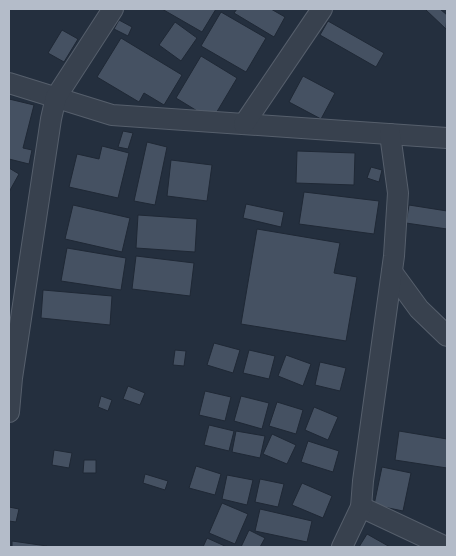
<svg xmlns="http://www.w3.org/2000/svg" width="456" height="556" font-family="'Fira Sans',sans-serif">
	<style>
		.building { fill: #455162; stroke: #1f2835 }
		.lines { fill: none; stroke-linecap: round; stroke-linejoin: round }
		.minor-casing { stroke: #565f6c; stroke-width: 22 }
		.minor { stroke: #38414e; stroke-width: 20 }
	</style>
	<rect width="100%" height="100%" fill="#242f3e"/>
	<g class="building">
		<path d="M162 9H216L202 32Z"/>
		<path d="M237 9H271L285 17 274 37 234 13Z"/>
		<path d="M427 9H440L447 15 446 29 426 10Z"/>
		<path d="M221 12 266 38 246 72 201 46Z"/>
		<path d="M119 20 132 27 128 36 114 29Z"/>
		<path d="M328 21 384 53 376 67 320 35Z"/>
		<path d="M175 22 197 38 181 61 159 45Z"/>
		<path d="M62 30 78 39 64 62 48 53Z"/>
		<path d="M121 38 182 75 164 105 144 93 139 102 97 77Z"/>
		<path d="M201 56 237 78 212 120 176 98Z"/>
		<path d="M303 76 335 93 321 119 289 102Z"/>
		<path d="M9 99 34 105 23 148 32 150 29 164 9 159Z"/>
		<path d="M123 131 133 133 128 149 118 147Z"/>
		<path d="M147 142 167 147 155 205 134 201Z"/>
		<path d="M102 146 129 153 118 198 69 187 77 154 99 159Z"/>
		<path d="M297 151 355 153 354 185 296 183Z"/>
		<path d="M171 160 212 165 207 201 167 196Z"/>
		<path d="M371 167 382 170 379 182 367 178Z"/>
		<path d="M9 168 19 174 9 192Z"/>
		<path d="M304 192 379 201 374 234 299 224Z"/>
		<path d="M246 204 284 212 281 227 243 218Z"/>
		<path d="M73 205 130 218 122 252 65 239Z"/>
		<path d="M409 205 447 211V229L406 223Z"/>
		<path d="M138 215 197 219 195 252 136 248Z"/>
		<path d="M257 229 340 243 334 273 357 277 346 341 241 324Z"/>
		<path d="M67 248 126 258 121 290 61 281Z"/>
		<path d="M136 256 194 263 190 296 132 289Z"/>
		<path d="M43 290 112 296 110 325 41 318Z"/>
		<path d="M214 343 240 350 233 373 207 365Z"/>
		<path d="M175 350 186 351 184 366 173 365Z"/>
		<path d="M249 350 275 356 269 379 243 373Z"/>
		<path d="M286 355 311 364 303 386 278 376Z"/>
		<path d="M320 362 346 368 340 391 315 385Z"/>
		<path d="M128 386 145 393 140 405 123 399Z"/>
		<path d="M205 391 231 397 225 421 199 415Z"/>
		<path d="M101 396 112 400 108 411 98 407Z"/>
		<path d="M241 396 269 403 262 429 234 421Z"/>
		<path d="M277 402 303 410 296 434 269 426Z"/>
		<path d="M314 407 338 417 328 440 305 430Z"/>
		<path d="M209 425 234 431 229 451 204 445Z"/>
		<path d="M236 431 265 436 260 458 232 452Z"/>
		<path d="M399 431 447 439V468L395 460Z"/>
		<path d="M272 434 296 445 287 464 263 454Z"/>
		<path d="M308 441 339 451 333 472 301 462Z"/>
		<path d="M54 450 72 453 69 468 52 465Z"/>
		<path d="M84 460H96V473H83Z"/>
		<path d="M196 466 221 474 215 495 189 488Z"/>
		<path d="M382 467 411 473 403 511 374 505Z"/>
		<path d="M145 474 168 481 165 490 143 483Z"/>
		<path d="M227 475 253 480 247 505 222 499Z"/>
		<path d="M260 479 284 484 278 507 255 502Z"/>
		<path d="M302 483 332 496 323 518 292 505Z"/>
		<path d="M222 503 248 514 235 544 209 533Z"/>
		<path d="M9 507 19 509 16 522 9 521Z"/>
		<path d="M260 509 312 521 307 542 255 531Z"/>
		<path d="M249 530 265 538 260 547H241Z"/>
		<path d="M367 534 390 547H359Z"/>
		<path d="M207 538 227 547H203Z"/>
		<path d="M12 541 47 546V547H12Z"/>
	</g>
	<g class="lines">
		<defs>
			<g id="minor">
				<path d="M9 83 112 115 447 138"/>
				<path d="M244 124 322 9"/>
				<path d="M392 272 419 309 447 336"/>
				<path d="M9 412 12 378 51 119 56 97 113 9"/>
				<path d="M361 507 446 547"/>
				<path d="M342 547 361 507 363 481 394 256 398 193 390 134"/>
			</g>
		</defs>
		<use href="#minor" class="minor-casing"/>
		<use href="#minor" class="minor"/>
	</g>
	<rect width="456" height="556" fill="none" stroke="#b4bcc9" stroke-width="20"/>
</svg>
